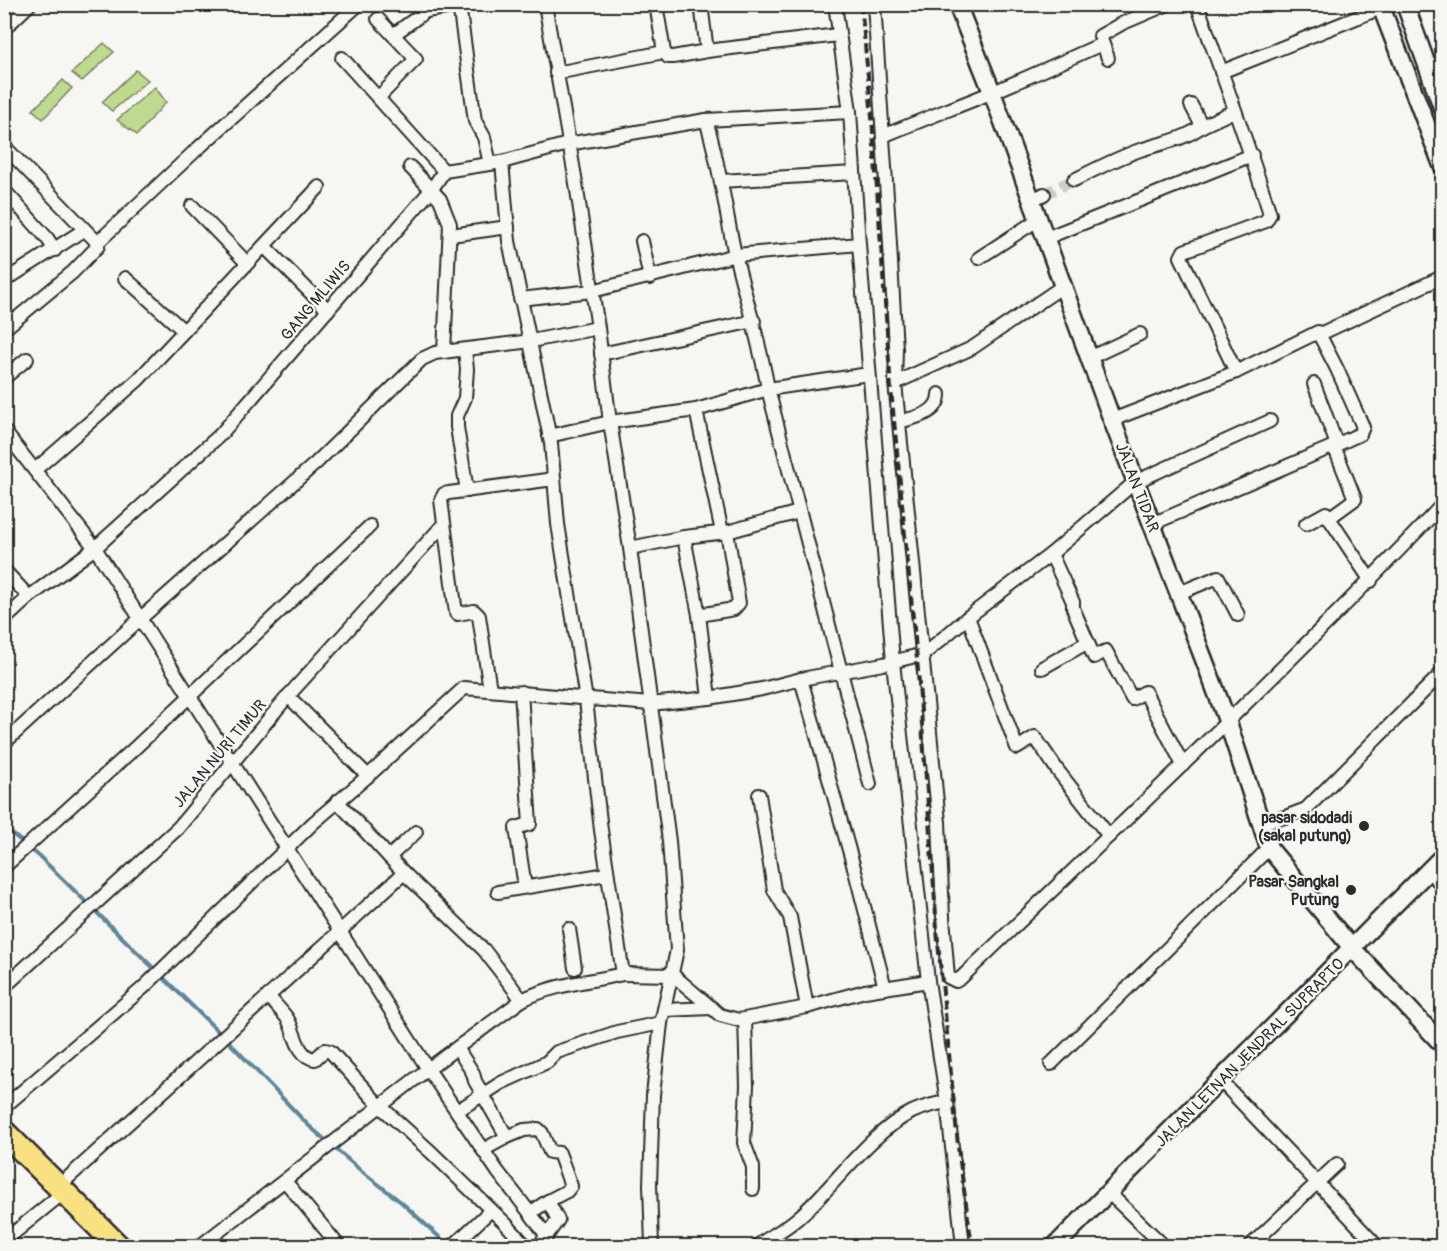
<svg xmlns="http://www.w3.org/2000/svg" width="1447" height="1251" font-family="Pangolin,sans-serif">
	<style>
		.green { fill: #c0d990; stroke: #76825e; stroke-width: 1.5 }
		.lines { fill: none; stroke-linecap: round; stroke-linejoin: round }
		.stream { stroke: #5f8699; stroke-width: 4 }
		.street-tunnel { stroke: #cdcdca; stroke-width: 12; stroke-dasharray: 12 6; stroke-linecap: butt }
		.street-casing { stroke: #2b2b2b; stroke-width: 16 }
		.secondary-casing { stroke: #2b2b2b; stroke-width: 21 }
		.highway-casing { stroke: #2b2b2b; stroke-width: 27 }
		.street { stroke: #f6f6f2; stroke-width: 12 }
		.secondary { stroke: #f6f6f2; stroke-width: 16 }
		.highway { stroke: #f9e181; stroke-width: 22 }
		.rail { stroke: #2b2b2b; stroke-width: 4; stroke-dasharray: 9 4.5; stroke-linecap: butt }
		.poi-dot { fill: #2b2b2b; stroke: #f6f6f2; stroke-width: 2 }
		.labels { text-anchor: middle; stroke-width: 4.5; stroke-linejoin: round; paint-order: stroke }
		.street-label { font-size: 16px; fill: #2b2b2b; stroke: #f6f6f2 }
		.poi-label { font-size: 16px; font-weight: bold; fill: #2b2b2b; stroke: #f6f6f2; text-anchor: end }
	</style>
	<rect width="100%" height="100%" fill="#f6f6f2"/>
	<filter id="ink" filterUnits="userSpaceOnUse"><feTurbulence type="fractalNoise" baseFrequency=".0167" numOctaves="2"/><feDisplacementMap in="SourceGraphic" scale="12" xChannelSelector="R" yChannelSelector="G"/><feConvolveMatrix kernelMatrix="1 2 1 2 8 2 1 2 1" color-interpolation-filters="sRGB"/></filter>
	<g filter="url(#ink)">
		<g class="green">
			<path d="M104 43 114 52 82 81 72 73Z"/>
			<path d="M136 70 148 80 112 111 102 102Z"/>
			<path d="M63 80 72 88 43 119 33 110Z"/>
			<path d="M155 87 166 102 137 135 117 120Z"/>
		</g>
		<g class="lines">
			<path class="stream" d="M4 827 39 856 228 1041 308 1125 359 1169 401 1202 449 1246"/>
			<path class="street-tunnel" d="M1044 194 1074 180"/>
			<defs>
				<g id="street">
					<path d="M459 4 475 121 484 137 490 164"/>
					<path d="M545 4 575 177 598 328 610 422 630 548 669 841 677 950 661 1023 653 1095 650 1185 652 1246"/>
					<path d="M656 4 664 52"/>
					<path d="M701 4 707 51"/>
					<path d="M835 4 850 112 859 244 893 662 928 981 947 1102 963 1246"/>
					<path d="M874 4 889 227 896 349 895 383 939 822 943 917 948 977 956 981 961 978C1123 822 1287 668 1442 505"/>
					<path d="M1197 4C1222 74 1248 143 1270 214L1266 221 1184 251 1181 257 1236 372"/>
					<path d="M426 11 459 6"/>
					<path d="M4 29 30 4"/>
					<path d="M393 35 426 11 425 4"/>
					<path d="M342 58 444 171"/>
					<path d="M1108 58 1100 36 1121 24 1168 4"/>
					<path d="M1428 68 1442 62"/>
					<path d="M1221 72 1381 8"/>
					<path d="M556 73 664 52 668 57H673L707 51 838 35"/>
					<path d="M378 98 416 59 378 19"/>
					<path d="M1191 105 1202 126 1234 111"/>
					<path d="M706 120C719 162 725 207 734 250 745 297 760 342 768 389L870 784"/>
					<path d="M883 136C919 121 956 107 993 92 1029 77 1066 60 1102 44"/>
					<path d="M4 146 96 241 98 246 73 272 4 329"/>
					<path d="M502 162 509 241 551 443 558 524 586 700 601 830 623 974C588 982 554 984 522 1000L428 1069 498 1172 530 1213 548 1201 558 1220 539 1246"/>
					<path d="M410 167 440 199 450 224 444 352"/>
					<path d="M1074 180C1096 169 1117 158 1140 150 1161 143 1184 140 1202 126"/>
					<path d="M721 181 854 173"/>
					<path d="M4 190 47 238 55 250"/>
					<path d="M1032 200 1044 194"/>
					<path d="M192 206 247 263"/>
					<path d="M451 235 508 227"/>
					<path d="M1046 238 1252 155"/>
					<path d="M642 241 650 278"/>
					<path d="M97 243 194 152 359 4"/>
					<path d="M264 246 328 310"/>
					<path d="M979 258 1039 219"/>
					<path d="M125 278 184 331"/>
					<path d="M4 281 84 230"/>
					<path d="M520 299 592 291 736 255 859 244"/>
					<path d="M1320 334 1442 277"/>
					<path d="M465 351 467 369 465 398 457 416V427L467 491"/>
					<path d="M601 354 754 321"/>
					<path d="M1089 358 1140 334"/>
					<path d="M4 378 27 359"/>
					<path d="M895 383 972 348 1063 286"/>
					<path d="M1314 384 1337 445"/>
					<path d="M696 410 722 532"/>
					<path d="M1112 420 1236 372 1318 332 1337 369 1363 427 1360 434 1334 446"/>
					<path d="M899 422C916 417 939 414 939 394"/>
					<path d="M4 431 95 548 428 1069 200 1246"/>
					<path d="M549 436 610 422 696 410 768 389 869 374"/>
					<path d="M36 469 138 380 319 187"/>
					<path d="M1152 524 1334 446 1355 499 1329 518 1371 581"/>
					<path d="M1306 524 1326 513 1329 518"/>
					<path d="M684 537 699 615 709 698"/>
					<path d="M630 548 684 537 727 532 799 512"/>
					<path d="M1051 554 1073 602V608L1094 657 1106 651 1132 699 1145 692 1183 765"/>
					<path d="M4 570 29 597"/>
					<path d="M1179 593 1218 577 1238 615"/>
					<path d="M699 615 734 609 739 603 727 532"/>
					<path d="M968 617 1017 748 1035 737 1058 771 1109 836"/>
					<path d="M4 620 29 597 95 548 220 435 432 189 444 171 502 162 568 144 706 120 850 112"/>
					<path d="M1042 668 1088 642"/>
					<path d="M801 679 856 875 885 988"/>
					<path d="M490 690 479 616 474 611 458 614 456 613 441 500 444 494 449 493 554 479"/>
					<path d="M521 692 530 824 516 828 525 887"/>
					<path d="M288 696 368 776"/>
					<path d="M4 743 141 618 316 463 422 359 435 353 531 341 598 328"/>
					<path d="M759 795 774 890 790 917 807 1007"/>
					<path d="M1261 823 1285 817 1306 809 1442 673"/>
					<path d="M389 857 416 832"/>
					<path d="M4 867 136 747 370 526"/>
					<path d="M1429 871 1442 885"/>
					<path d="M404 873 484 950 522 1000"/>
					<path d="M498 892 607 874"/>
					<path d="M569 929 575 968"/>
					<path d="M623 974 673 975 720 1015 739 1020 807 1007 865 991 928 981"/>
					<path d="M4 987 178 828 288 696 443 525"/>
					<path d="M268 996C274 1003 281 1010 287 1018 295 1029 296 1057 315 1059L325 1050 330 1051 379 1105 431 1152 505 1223 526 1246"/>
					<path d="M664 1010 712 1008"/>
					<path d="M745 1019 747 1086 744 1143 753 1167V1189"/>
					<path d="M457 1048 473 1073 475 1081 507 1137 524 1130 538 1129 542 1133 550 1152 559 1153 571 1186 567 1191 548 1201"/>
					<path d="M1051 1064 1269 848"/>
					<path d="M1220 1080 1377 1246"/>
					<path d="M4 1107 143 988 313 823 368 776 464 688 650 704 709 698 762 689 801 679 883 664 924 654 968 617 1051 554 1135 482 1270 421"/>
					<path d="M457 1111 501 1083 547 1062 557 1052 617 1032 661 1023"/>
					<path d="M483 1150 507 1137"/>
					<path d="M285 1181 339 1246"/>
					<path d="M59 1186 404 873 337 801"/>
					<path d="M1109 1193 1164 1246"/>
					<path d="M530 1213 547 1236"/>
					<path d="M4 1241 64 1192"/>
					<path d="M453 1246 491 1210"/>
					<path d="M757 1246C771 1236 787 1228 799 1217 836 1185 868 1134 912 1112 923 1107 935 1104 947 1102"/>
					<path d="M1250 1246 1337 1164"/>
				</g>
				<g id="secondary">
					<path d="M957 4 992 92 1112 420 1208 670 1228 723 1269 848 1352 948 1442 1044"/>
					<path d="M1380 4 1442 165"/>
					<path d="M1405 4 1442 107"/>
					<path d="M1055 1246 1442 857"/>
				</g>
				<path id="highway" d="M4 1132 118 1246"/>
			</defs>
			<use href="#street" class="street-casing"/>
			<use href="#secondary" class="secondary-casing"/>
			<use href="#highway" class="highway-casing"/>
			<use href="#street" class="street"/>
			<use href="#secondary" class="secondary"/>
			<use href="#highway" class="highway"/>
			<path class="rail" d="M861 4 872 117 891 389 918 670 938 942 959 1155 972 1246"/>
		</g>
	</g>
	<g class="poi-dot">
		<circle cx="1364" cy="826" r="6"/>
		<circle cx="1351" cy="890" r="6"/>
	</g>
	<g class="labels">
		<g class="street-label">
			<text transform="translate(315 300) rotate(-50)" y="6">GANG MLIWIS</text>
			<text transform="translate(1138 487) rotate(69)" y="6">JALAN TIDAR</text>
			<text transform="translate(219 753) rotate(-50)" y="6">JALAN NURI TIMUR</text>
			<text transform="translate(1249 1052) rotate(-45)" y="6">JALAN LETNAN JENDRAL SUPRAPTO</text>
		</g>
		<g class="poi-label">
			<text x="1352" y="823">pasar sidodadi<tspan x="1352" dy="18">(sakal putung)</tspan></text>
			<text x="1339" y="887">Pasar Sangkal<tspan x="1339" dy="18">Putung</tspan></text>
		</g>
	</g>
	<rect width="1447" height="1251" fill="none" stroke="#f6f6f2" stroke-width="24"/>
	<rect x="12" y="12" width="1423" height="1227" fill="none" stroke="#2b2b2b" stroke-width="2" filter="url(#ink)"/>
</svg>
